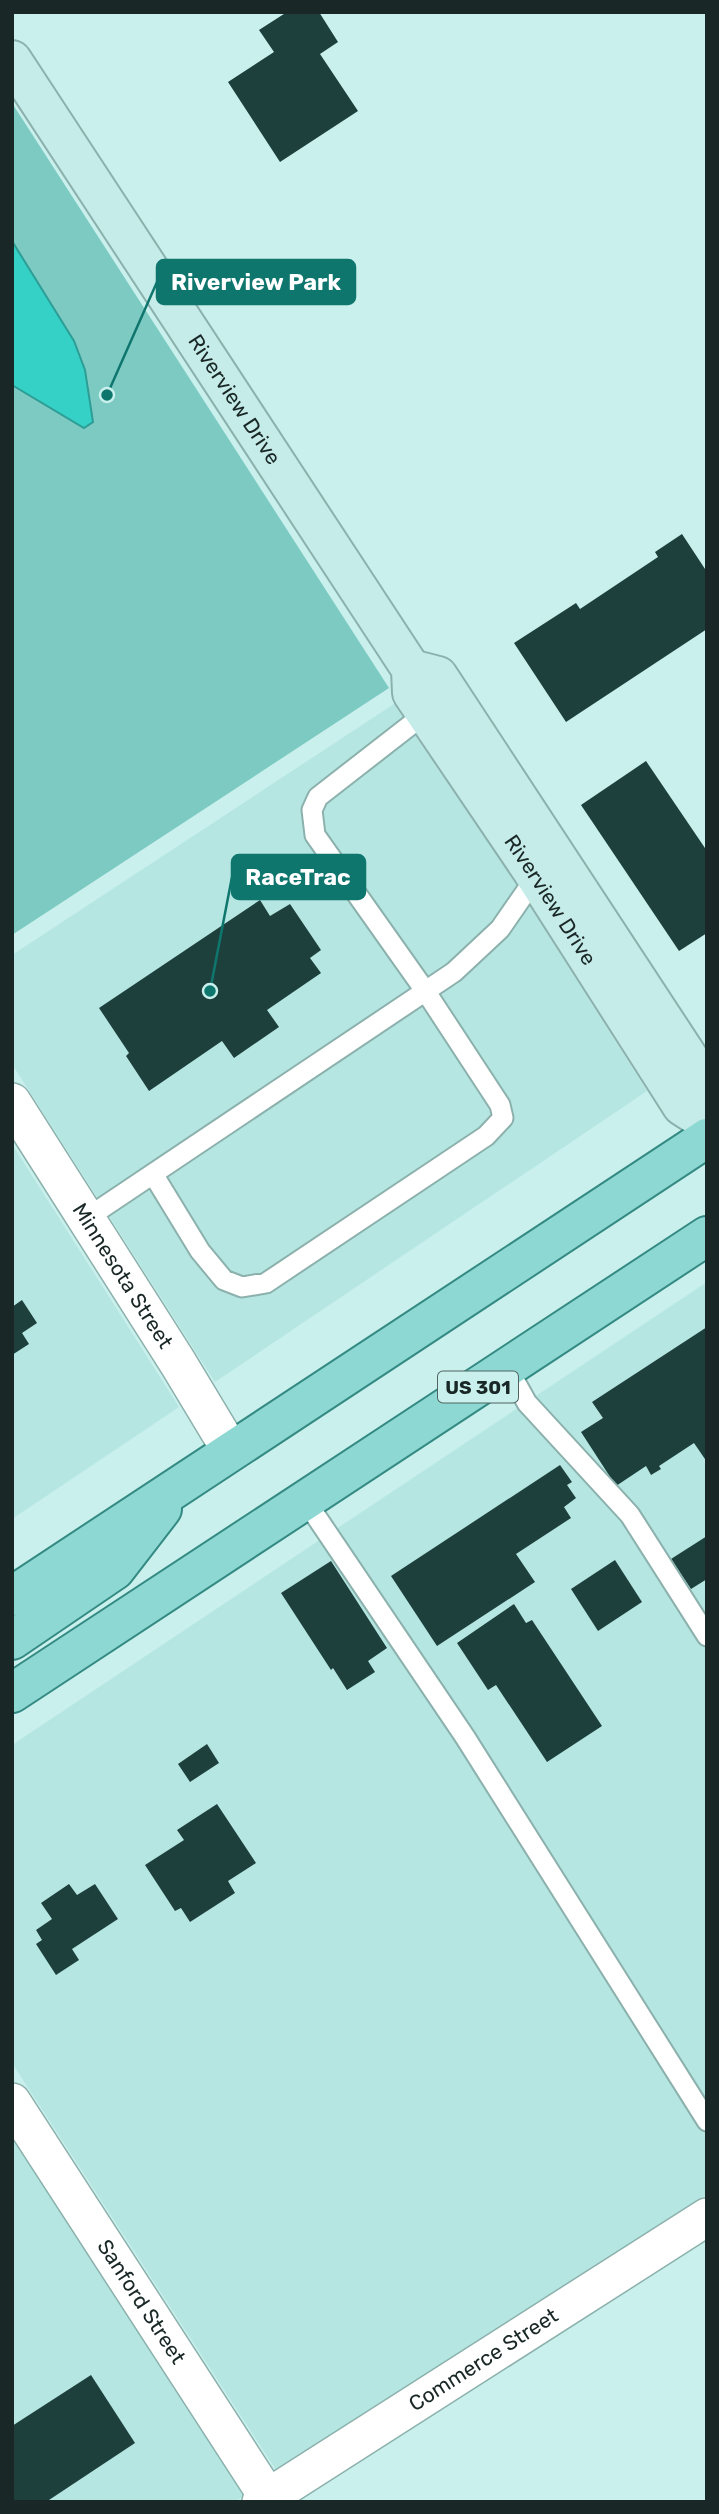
<svg xmlns="http://www.w3.org/2000/svg" width="719" height="2514" font-family="Rubik,sans-serif">
	<style>
		.built { fill: #b5e6e1 }
		.green { fill: #7dcac3 }
		.water { fill: #36d1c6; stroke: #2d9e96; stroke-width: 2 }
		.building { fill: #1e403d }
		.lines { fill: none; stroke-linecap: round; stroke-linejoin: round }
		.lane-casing { stroke: #8cb1ad; stroke-width: 23 }
		.street-casing { stroke: #8cb1ad; stroke-width: 40 }
		.secondary-casing { stroke: #8cb1ad; stroke-width: 42 }
		.primary-casing { stroke: #348a83; stroke-width: 42 }
		.lane { stroke: #fff; stroke-width: 19 }
		.street { stroke: #fff; stroke-width: 37 }
		.secondary { stroke: #c6ece9; stroke-width: 38 }
		.primary { stroke: #8ed8d3; stroke-width: 38 }
		.labels { text-anchor: middle; stroke-width: 7; stroke-linejoin: round; paint-order: stroke }
		.shield { fill: #c9f0ec; stroke: #4e6461; stroke-width: 2 }
		.shield-label { font-size: 19px; font-weight: bold; fill: #192826 }
		.street-label { font-size: 21px; fill: #192826; stroke: #c9f0ec }
		.leader { fill: none; stroke: #0f766e; stroke-width: 2.5 }
		.callout-dot { fill: #0f766e; stroke: #c9f0ec; stroke-width: 2.5 }
		.callout { fill: #0f766e; stroke: #0f766e; stroke-width: 2.5 }
		.callout-label { font-size: 23px; text-anchor: middle; font-weight: bold; fill: #fff }
	</style>
	<rect width="100%" height="100%" fill="#c9f0ec"/>
	<g class="built">
		<path d="M394 704 514 881 647 1091 215 1382 12 1064V955Z"/>
		<path d="M12 1144 179 1407 12 1519Z"/>
		<path d="M707 1282V2194L276 2470 12 2063V1745Z"/>
		<path d="M12 2125 250 2492 234 2502H12Z"/>
	</g>
	<path class="green" d="M12 103 389 688 12 935Z"/>
	<path class="water" d="M12 241 74 341 85 370 93 422 84 428 12 385Z"/>
	<g class="building">
		<path d="M287 12H319L338 42 320 54 358 111 280 162 228 82 274 52 259 30Z"/>
		<path d="M682 534 707 572V629L566 722 514 643 576 603 580 609 658 557 655 552Z"/>
		<path d="M646 761 707 851V933L679 951 581 805Z"/>
		<path d="M260 900 270 916 290 904 321 950 310 958 321 973 267 1010 279 1027 234 1058 222 1041 149 1091 126 1056 129 1053 99 1008Z"/>
		<path d="M22 1300 37 1323 22 1333 29 1344 12 1355V1307Z"/>
		<path d="M707 1327V1462L694 1443 659 1466 661 1469 651 1475 646 1466 616 1486 581 1432 603 1418 592 1402Z"/>
		<path d="M560 1465 572 1482 567 1485 576 1498 564 1507 571 1518 516 1554 535 1582 437 1646 391 1576Z"/>
		<path d="M707 1536V1579L691 1589 671 1559Z"/>
		<path d="M615 1560 642 1602 598 1631 571 1589Z"/>
		<path d="M331 1561 387 1648 368 1661 375 1672 347 1690 333 1668 331 1670 281 1593Z"/>
		<path d="M514 1604 526 1623 532 1620 602 1726 547 1762 496 1685 488 1690 457 1643Z"/>
		<path d="M207 1744 219 1763 190 1782 178 1764Z"/>
		<path d="M217 1804 256 1863 228 1881 235 1893 190 1922 181 1908 175 1911 145 1865 184 1840 177 1830Z"/>
		<path d="M69 1884 77 1895 95 1884 118 1919 72 1949 79 1960 56 1975 36 1944 42 1940 36 1930 52 1919 41 1903Z"/>
		<path d="M91 2375 135 2443 46 2502H12V2426Z"/>
	</g>
	<g class="lines">
		<defs>
			<g id="lane">
				<path d="M153 1174 200 1251 224 1280 242 1287 266 1283 486 1136 503 1118 500 1105 426 992 315 835 312 810 318 797 426 713"/>
				<path d="M87 1218 454 972 500 929 536 877"/>
				<path d="M507 1367 527 1403 630 1515 707 1636"/>
				<path d="M305 1500 465 1737 707 2121"/>
			</g>
			<g id="street">
				<path id="s1" d="M12 1102 178 1363 231 1451"/>
				<path id="s2" d="M12 2102 271 2502"/>
				<path id="s3" d="M261 2502 707 2217"/>
			</g>
			<g id="secondary">
				<path id="s4" d="M12 60 411 669 412 693 531 869 682 1106 707 1122"/>
				<path d="M411 669 438 676 707 1086"/>
			</g>
			<g id="primary">
				<path d="M12 1596 707 1138"/>
				<path d="M12 1640 115 1570 162 1509"/>
				<path d="M12 1693 707 1236"/>
			</g>
		</defs>
		<use href="#lane" class="lane-casing"/>
		<use href="#street" class="street-casing"/>
		<use href="#secondary" class="secondary-casing"/>
		<use href="#primary" class="primary-casing"/>
		<use href="#lane" class="lane"/>
		<use href="#street" class="street"/>
		<use href="#secondary" class="secondary"/>
		<use href="#primary" class="primary"/>
	</g>
	<g class="labels">
		<rect class="shield" x="438" y="1371.5" width="80" height="31" rx="5"/>
		<g class="shield-label">
			<text x="478" y="1394">US 301</text>
		</g>
		<g class="street-label">
			<text dy="7" stroke="none"><textPath href="#s4" startOffset="406">Riverview Drive</textPath></text>
			<text dy="7" stroke="none"><textPath href="#s4" startOffset="1001">Riverview Drive</textPath></text>
			<text dy="7" stroke="none"><textPath href="#s1" startOffset="206">Minnesota Street</textPath></text>
			<text dy="7" stroke="none"><textPath href="#s2" startOffset="238">Sanford Street</textPath></text>
			<text dy="7" stroke="none"><textPath href="#s3" startOffset="264">Commerce Street</textPath></text>
		</g>
	</g>
	<path class="leader" d="M107 395L157 282M210 991L232 877"/>
	<g class="callout-dot">
		<circle cx="107" cy="395" r="7"/>
		<circle cx="210" cy="991" r="7"/>
	</g>
	<g class="callout">
		<rect x="157" y="260" width="198" height="44" rx="7"/>
		<rect x="232" y="855" width="133" height="44" rx="7"/>
	</g>
	<g class="callout-label">
		<text x="256" y="290">Riverview Park</text>
		<text x="298" y="885">RaceTrac</text>
	</g>
	<rect width="719" height="2514" fill="none" stroke="#192826" stroke-width="28"/>
</svg>
